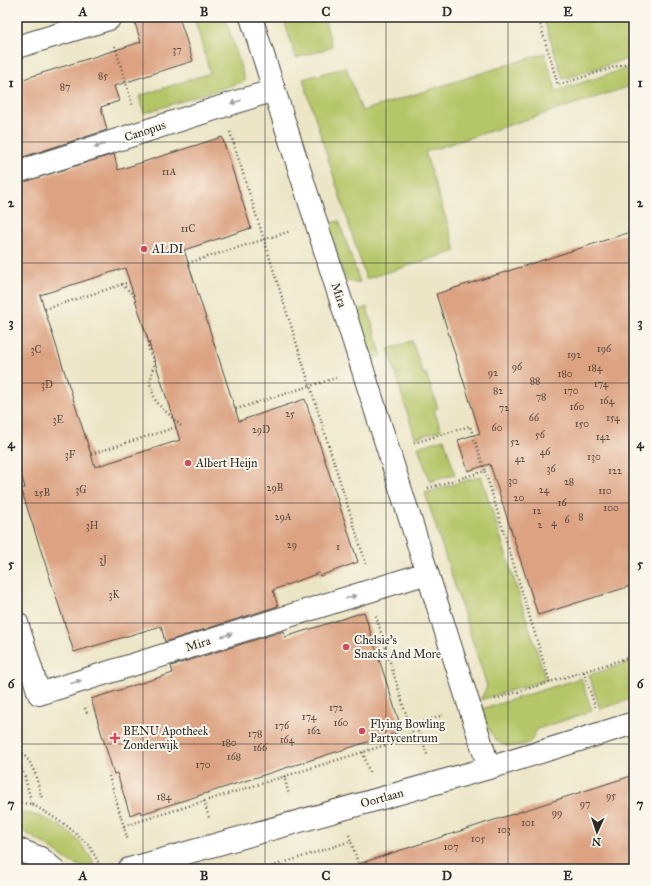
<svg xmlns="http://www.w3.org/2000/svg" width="651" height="886" font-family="'IM FELL Great Primer',serif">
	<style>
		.green { fill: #b5c668; stroke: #70784a }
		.building { fill: #dca281; fill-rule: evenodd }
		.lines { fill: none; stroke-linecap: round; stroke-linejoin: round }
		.minor-casing { stroke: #484742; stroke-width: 24 }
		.path { stroke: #484742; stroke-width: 2.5; stroke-dasharray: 1 3; stroke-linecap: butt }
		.minor { stroke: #fff; stroke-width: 22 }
		.oneway { fill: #a0a0a0 }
		.grid { fill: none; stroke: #2b2b2b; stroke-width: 1; stroke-opacity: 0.55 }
		.poi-dot { fill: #d1495b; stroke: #fbf7ec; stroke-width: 1.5 }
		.labels { text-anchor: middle; stroke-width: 4; stroke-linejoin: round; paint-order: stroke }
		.number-label { font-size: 10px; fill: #574940 }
		.street-label { font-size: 12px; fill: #2b2b2b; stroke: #fbf7ec }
		.poi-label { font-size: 12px; fill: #2b2b2b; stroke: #fbf7ec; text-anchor: start }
		.neatline { fill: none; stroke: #2b2b2b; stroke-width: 1.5 }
		.grid-label { font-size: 13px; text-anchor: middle; font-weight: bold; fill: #2b2b2b }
	</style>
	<rect width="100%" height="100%" fill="#fbf7ec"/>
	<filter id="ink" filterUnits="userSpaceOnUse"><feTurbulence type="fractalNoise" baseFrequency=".025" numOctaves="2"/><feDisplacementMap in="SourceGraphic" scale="8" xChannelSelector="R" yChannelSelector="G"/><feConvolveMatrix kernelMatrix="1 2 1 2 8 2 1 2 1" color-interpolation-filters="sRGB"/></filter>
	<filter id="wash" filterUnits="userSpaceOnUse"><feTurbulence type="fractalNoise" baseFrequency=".012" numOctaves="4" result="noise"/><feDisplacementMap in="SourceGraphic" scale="16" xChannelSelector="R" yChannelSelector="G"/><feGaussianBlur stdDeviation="0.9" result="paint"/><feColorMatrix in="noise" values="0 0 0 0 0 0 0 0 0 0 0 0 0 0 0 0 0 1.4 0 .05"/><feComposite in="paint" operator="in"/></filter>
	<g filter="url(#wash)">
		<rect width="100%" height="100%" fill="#ece6c7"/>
		<g class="green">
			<path d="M194 17H225L245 81 144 113 139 96 210 73Z"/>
			<path d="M283 17H324L332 46 330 48 296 58Z"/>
			<path d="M543 17H634V57L563 79Z"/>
			<path d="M545 53 556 91 634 66V85L425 152 456 251 366 279 303 79 346 67 362 111Z"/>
			<path d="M339 221 360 282 355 283 345 279 328 224Z"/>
			<path d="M367 307 382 356 371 360 357 318 362 309Z"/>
			<path d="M412 341 423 374 426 373 438 408 434 410 441 430 415 438 388 349Z"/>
			<path d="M444 439 455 474 430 482 418 447Z"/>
			<path d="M481 476 546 680 480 700 487 687 486 683 425 493Z"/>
			<path d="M634 661V698L600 709 589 675Z"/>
			<path d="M581 678 592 711 538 729C535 732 533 739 530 742 526 745 519 745 514 746 493 748 487 726 482 709Z"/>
			<path d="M17 811C44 815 72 828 87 852 90 856 94 860 93 865 77 872 59 853 46 845 36 839 26 834 17 826Z"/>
		</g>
		<g id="blocks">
			<g class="building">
				<path d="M133 17H179L193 61 114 86 119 101 101 107 107 130 17 159V81L141 42Z"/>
				<path d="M222 137 251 228 184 250 239 421 305 399 358 562 320 576 319 573 273 590 278 606 165 642 161 626 74 652 21 489 25 488 17 461V184L114 154 118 170ZM125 268 180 440 95 467 40 295Z"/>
				<path d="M634 231V585L538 615 490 464 468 471 458 440 480 433 436 294Z"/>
				<path d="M364 612 402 731 141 814 140 811 130 815 117 773 114 774 91 699 173 673 171 666 284 631 285 637Z"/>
				<path d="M634 775V869H359L358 864Z"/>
			</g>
		</g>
	</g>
	<g filter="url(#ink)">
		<use href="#blocks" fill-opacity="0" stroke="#484742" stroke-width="1"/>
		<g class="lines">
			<defs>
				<g id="minor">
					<path d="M251 17 489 768"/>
					<path d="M17 47 109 19 108 17"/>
					<path d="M17 172 274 90"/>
					<path d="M17 623 39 694 427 573"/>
					<path d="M17 849 40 858 53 869"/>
					<path d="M129 869 489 768 634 723"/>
				</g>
			</defs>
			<use href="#minor" class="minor-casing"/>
			<g class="path">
				<path d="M538 17 558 85 634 61"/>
				<path d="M115 46 133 107"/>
				<path d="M230 132 366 564"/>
				<path d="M188 263 291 231"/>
				<path d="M122 284 134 296"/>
				<path d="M45 309 130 282"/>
				<path d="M149 342 148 347 154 363 150 384 156 402 181 426"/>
				<path d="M236 409 336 378"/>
				<path d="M414 443 470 426 485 471"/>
				<path d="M91 454 177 427"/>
				<path d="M17 477 22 476"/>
				<path d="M428 488 485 471 550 683"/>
				<path d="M376 616 408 721 420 734 428 757"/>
				<path d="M584 672 595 707"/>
				<path d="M495 699 634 656"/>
				<path d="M85 708 87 713"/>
				<path d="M17 747 29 761 35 773 42 799"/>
				<path d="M363 752 369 772"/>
				<path d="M17 762 24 774 32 804"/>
				<path d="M109 776 128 841"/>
				<path d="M284 776 289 795"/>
				<path d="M204 801 209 818"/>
				<path d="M17 803 32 804 66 825 89 845 101 867"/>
				<path d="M124 826 405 739 422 722 443 715"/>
				<path d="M349 835 360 869"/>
				<path d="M264 869 351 841"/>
			</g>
			<use href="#minor" class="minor"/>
		</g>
		<defs><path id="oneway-solid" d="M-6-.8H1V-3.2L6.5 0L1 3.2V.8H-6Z"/></defs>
		<g class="oneway">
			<use href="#oneway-solid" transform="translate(236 102) rotate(162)"/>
			<use href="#oneway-solid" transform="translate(99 146) rotate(162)"/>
			<use href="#oneway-solid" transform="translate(351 597) rotate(-17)"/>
			<use href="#oneway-solid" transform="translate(227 635) rotate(-17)"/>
			<use href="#oneway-solid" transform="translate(76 682) rotate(-17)"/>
		</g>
	</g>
	<path class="grid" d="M143 17V869M265 17V869M386 17V869M508 17V869M17 142H634M17 263H634M17 383H634M17 503H634M17 623H634M17 744H634"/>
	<g class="poi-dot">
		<circle cx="144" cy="249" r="4"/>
		<circle cx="188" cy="463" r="4"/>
		<circle cx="346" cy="647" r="4"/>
		<circle cx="362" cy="731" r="4"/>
		<path d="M113 732h4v4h4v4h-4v4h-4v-4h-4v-4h4z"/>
	</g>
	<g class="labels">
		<g class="number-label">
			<text x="177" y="53">37</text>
			<text x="103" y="79">85</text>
			<text x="65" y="90">87</text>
			<text x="169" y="175">11A</text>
			<text x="188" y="232">11C</text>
			<text x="604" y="352">196</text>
			<text x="36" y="353">3C</text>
			<text x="574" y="358">192</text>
			<text x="517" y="370">96</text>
			<text x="595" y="371">184</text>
			<text x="493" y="376">92</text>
			<text x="565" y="377">180</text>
			<text x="535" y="384">88</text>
			<text x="601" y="387">174</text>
			<text x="47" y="388">3D</text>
			<text x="498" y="394">82</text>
			<text x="571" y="394">170</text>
			<text x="541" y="400">78</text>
			<text x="607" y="404">164</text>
			<text x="577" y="410">160</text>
			<text x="504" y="411">72</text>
			<text x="290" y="417">25</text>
			<text x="534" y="421">66</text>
			<text x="613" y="421">154</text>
			<text x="58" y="423">3E</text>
			<text x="582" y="427">150</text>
			<text x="497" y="431">60</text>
			<text x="261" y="433">29D</text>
			<text x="540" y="438">56</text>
			<text x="603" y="440">142</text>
			<text x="515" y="445">52</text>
			<text x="545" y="455">46</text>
			<text x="70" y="458">3F</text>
			<text x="594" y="460">130</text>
			<text x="520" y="462">42</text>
			<text x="551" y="472">36</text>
			<text x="615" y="474">122</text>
			<text x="513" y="484">30</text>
			<text x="569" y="485">28</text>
			<text x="275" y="491">29B</text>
			<text x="81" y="493">3G</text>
			<text x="544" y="493">24</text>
			<text x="605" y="494">110</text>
			<text x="42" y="496">25B</text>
			<text x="519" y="501">20</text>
			<text x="562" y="506">16</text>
			<text x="611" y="511">100</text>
			<text x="537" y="514">12</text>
			<text x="283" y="520">29A</text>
			<text x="581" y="520">8</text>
			<text x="567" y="523">6</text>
			<text x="554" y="526">4</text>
			<text x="540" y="528">2</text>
			<text x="92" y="529">3H</text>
			<text x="292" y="548">29</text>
			<text x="338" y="550">1</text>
			<text x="103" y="563">3J</text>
			<text x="114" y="598">3K</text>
			<text x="336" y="711">172</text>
			<text x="309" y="720">174</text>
			<text x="341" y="726">160</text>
			<text x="282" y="729">176</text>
			<text x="314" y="734">162</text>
			<text x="255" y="737">178</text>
			<text x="287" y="743">164</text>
			<text x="229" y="746">180</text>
			<text x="260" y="751">166</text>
			<text x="234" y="760">168</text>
			<text x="203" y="768">170</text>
			<text x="611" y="799">95</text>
			<text x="164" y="800">184</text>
			<text x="585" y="807">97</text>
			<text x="557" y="816">99</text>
			<text x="528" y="826">101</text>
			<text x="504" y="833">103</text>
			<text x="478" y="842">105</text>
			<text x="451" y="850">107</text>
		</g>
		<g class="street-label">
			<text transform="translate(145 131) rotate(-18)" y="4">Canopus</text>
			<text transform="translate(339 295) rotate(72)" y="4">Mira</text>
			<text transform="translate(198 644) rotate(-17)" y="4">Mira</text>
			<text transform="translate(382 798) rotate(-15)" y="4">Oortlaan</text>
		</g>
		<g class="poi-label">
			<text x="152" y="253">ALDI</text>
			<text x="196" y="467">Albert Heijn</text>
			<text x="354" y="644">Chelsie's<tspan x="354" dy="14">Snacks And More</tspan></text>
			<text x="370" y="728">Flying Bowling<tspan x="370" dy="14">Partycentrum</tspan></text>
			<text x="123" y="735">BENU Apotheek<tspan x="123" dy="14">Zonderwijk</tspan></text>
		</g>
	</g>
	<rect width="651" height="886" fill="none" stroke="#fbf7ec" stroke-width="44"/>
	<g transform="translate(597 832) rotate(183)" stroke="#fbf7ec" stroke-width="3" paint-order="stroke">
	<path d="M0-3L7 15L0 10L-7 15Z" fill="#2b2b2b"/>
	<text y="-6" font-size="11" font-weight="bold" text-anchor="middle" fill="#2b2b2b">N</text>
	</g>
	<rect x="22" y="22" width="607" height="842" class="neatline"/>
	<g class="grid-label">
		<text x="83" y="16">A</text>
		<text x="204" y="16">B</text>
		<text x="326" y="16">C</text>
		<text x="447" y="16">D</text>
		<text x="568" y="16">E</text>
		<text x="11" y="87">1</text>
		<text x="640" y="87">1</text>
		<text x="11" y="207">2</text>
		<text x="640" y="207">2</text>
		<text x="11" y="327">3</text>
		<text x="640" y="327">3</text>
		<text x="11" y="448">4</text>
		<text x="640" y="448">4</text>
		<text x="11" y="568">5</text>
		<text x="640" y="568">5</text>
		<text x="11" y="688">6</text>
		<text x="640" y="688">6</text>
		<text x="11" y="808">7</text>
		<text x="640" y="808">7</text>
		<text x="83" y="880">A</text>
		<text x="204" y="880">B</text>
		<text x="326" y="880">C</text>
		<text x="447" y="880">D</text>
		<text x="568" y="880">E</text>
	</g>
</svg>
